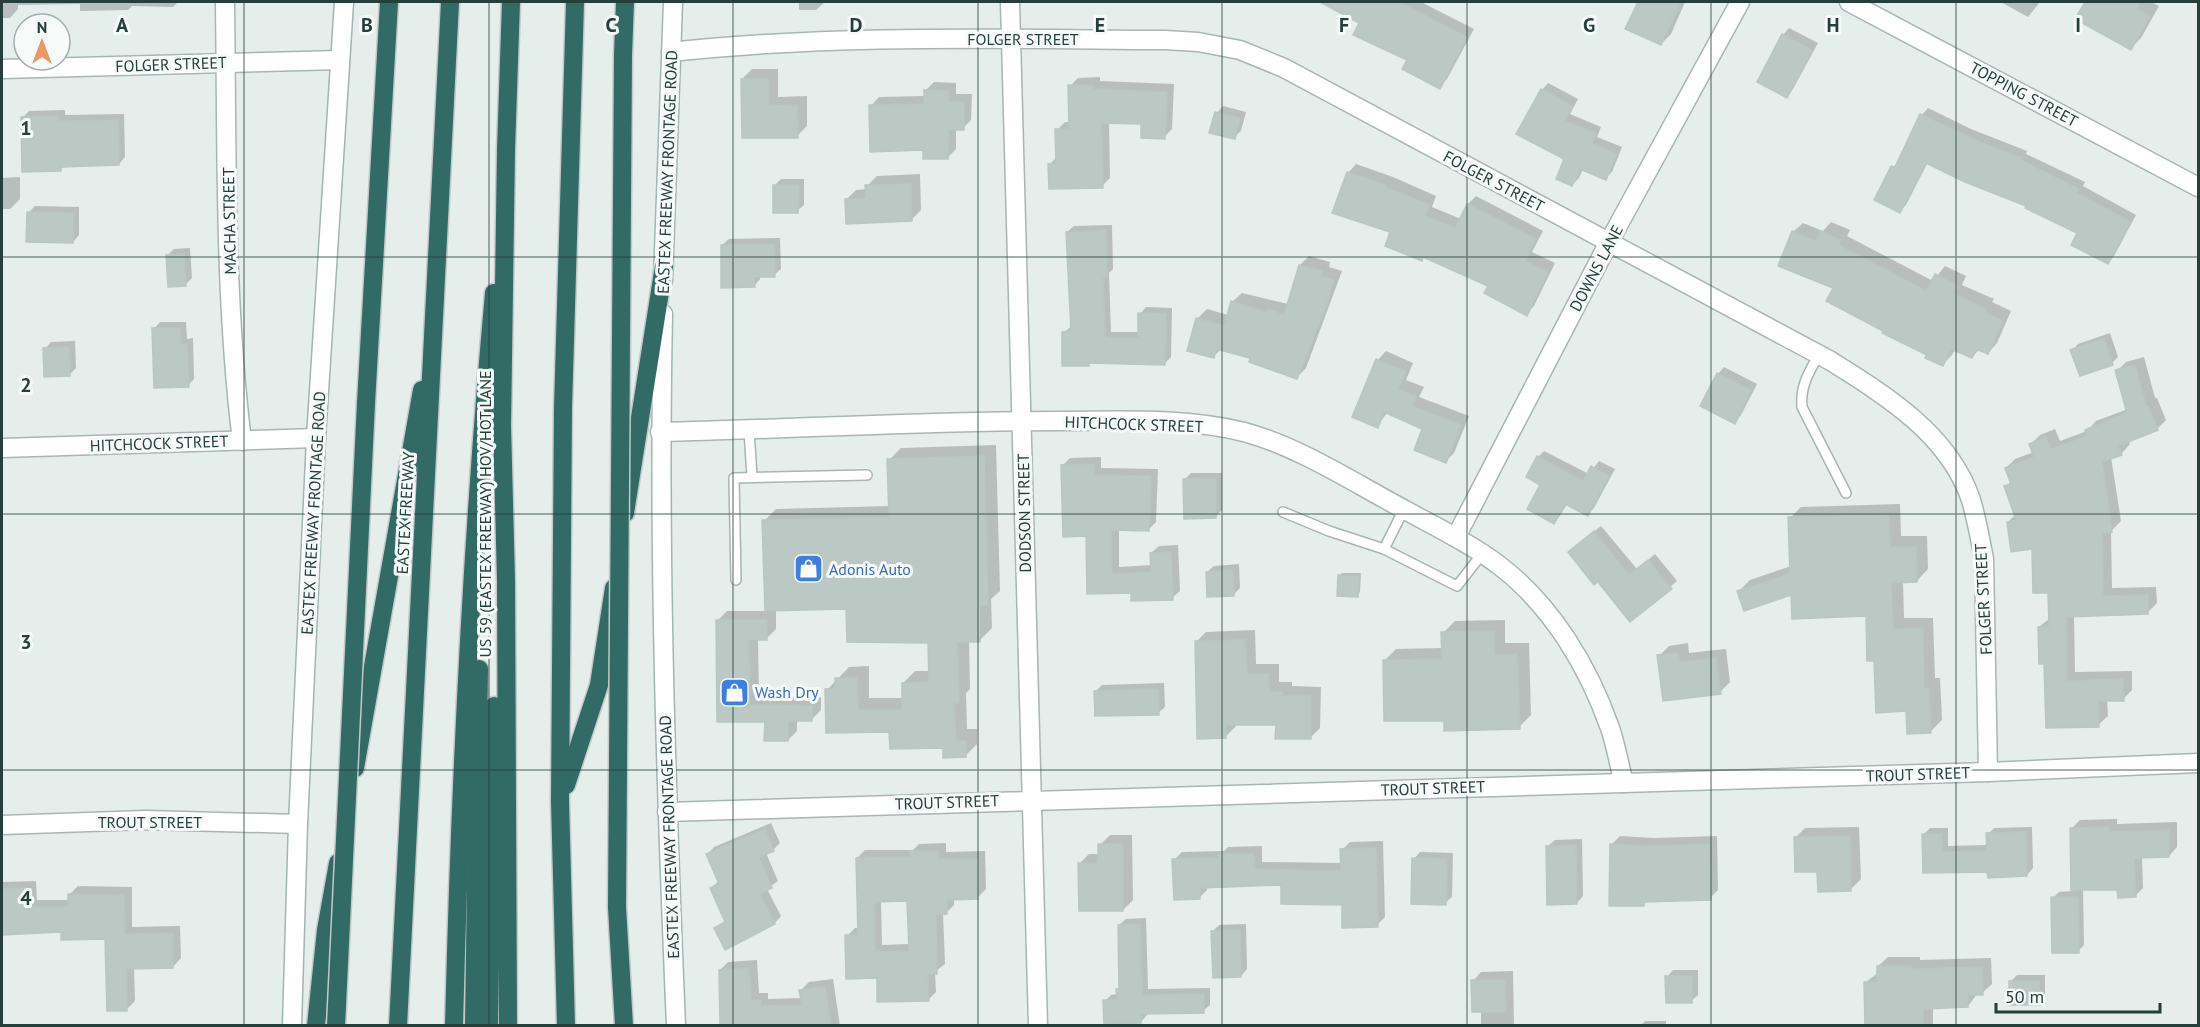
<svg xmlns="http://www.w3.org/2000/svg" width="2200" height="1027" font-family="'PT Sans',sans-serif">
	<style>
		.shadow { fill: #0003; fill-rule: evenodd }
		.building { fill: #bbc8c4; stroke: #b8c7c3; stroke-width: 1.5; fill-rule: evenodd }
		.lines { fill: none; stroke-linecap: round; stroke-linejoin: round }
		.service-casing { stroke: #a8b6b3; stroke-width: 12 }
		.minor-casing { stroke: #a8b6b3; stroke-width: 21 }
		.secondary-casing { stroke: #a1b6b1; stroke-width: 21 }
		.motorway-casing { stroke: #c2c9c8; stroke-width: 21 }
		.service { stroke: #fff; stroke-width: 9 }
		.minor { stroke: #fff; stroke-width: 18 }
		.secondary { stroke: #fff; stroke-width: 18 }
		.motorway { stroke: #326a66; stroke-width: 18 }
		.motorway-bridge-casing { stroke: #c2c9c8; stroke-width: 21; stroke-linecap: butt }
		.motorway-bridge { stroke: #326a66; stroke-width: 18 }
		.grid { fill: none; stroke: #253f3b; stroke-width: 1.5; stroke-opacity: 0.55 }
		.labels { text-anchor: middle; stroke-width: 6; stroke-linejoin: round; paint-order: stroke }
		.street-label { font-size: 16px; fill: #253f3b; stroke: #f6faf9 }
		.shop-label { font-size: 16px; fill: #366cbe; stroke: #f6faf9; text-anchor: start }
		.grid-label { font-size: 20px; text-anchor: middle; font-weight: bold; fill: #253f3b; stroke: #f6faf9; stroke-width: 6; stroke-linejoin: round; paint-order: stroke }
	</style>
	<rect width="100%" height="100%" fill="#e5eeeb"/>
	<g class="shadow">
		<path d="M2 2H178L173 7 132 6 128 10 80 11V4L18 5V9L10 18H2Z"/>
		<path d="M799 2H825L816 10H799Z"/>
		<path d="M1326 2H1421L1474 29 1447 79 1439 87 1409 60 1361 22Z"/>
		<path d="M1639 2H1685L1671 34 1661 44 1627 28Z"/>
		<path d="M2001 2H2040L2028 17Z"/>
		<path d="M2141 2H2151L2159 6 2141 38 2131 48 2134 8Z"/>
		<path d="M1789 28 1818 43 1793 89 1787 96 1783 35Z"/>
		<path d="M752 69H778V97L807 96V126L797 136 742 79Z"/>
		<path d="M1100 77V81L1174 84 1172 129 1164 137 1143 122 1109 121 1110 178 1102 186 1050 164 1057 157V130L1065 122H1071L1070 86 1078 78Z"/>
		<path d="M934 82 956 83V94H972L971 120 963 128H956V149L947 158 924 149 871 106 879 97 925 96V91Z"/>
		<path d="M1548 83 1578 99 1570 114 1601 127 1597 137 1622 147 1612 172 1605 178 1583 169 1579 178 1572 185 1566 159 1518 133 1542 90Z"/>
		<path d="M1223 106 1246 112 1241 131 1234 137 1217 113Z"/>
		<path d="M1928 108 1971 129 2027 151 2026 154 2085 182 2083 186 2136 215 2114 256 2108 262 2080 232 2028 205 1928 162 1906 205 1899 211 1893 167 1900 161 1922 115Z"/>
		<path d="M65 110V115L124 114 125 157 119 164 64 166 60 170 22 118 29 111Z"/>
		<path d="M1356 164 1393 177 1436 196 1432 207 1461 219 1468 204 1476 196 1543 231 1532 252 1555 263 1534 306 1526 314 1490 286 1424 256 1421 259 1392 231 1348 173Z"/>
		<path d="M920 174 921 210 911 220 846 200 856 190 867 189V186L877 176Z"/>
		<path d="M20 177V199L10 209H2V178Z"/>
		<path d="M781 179H804V205L797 211 774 186Z"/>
		<path d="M35 206 79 207V235L73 242 28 213Z"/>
		<path d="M1831 222 1850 230 1847 236 1933 281 1945 266 1966 276 1962 285 1994 299 1992 302 2011 311 1997 343 1988 353 1980 349 1972 357 1955 349 1952 355 1942 365 1929 354 1885 330 1835 288 1793 232 1803 223 1823 231Z"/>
		<path d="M1112 225 1113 269 1109 273 1111 332H1139L1140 314 1146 307 1172 308 1171 357 1165 363 1092 362 1089 365 1064 332 1072 326 1067 232 1074 226Z"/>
		<path d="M780 238 781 269 774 275H760V279L754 286 722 245 729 239Z"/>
		<path d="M190 248 192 278 185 285 168 255 174 249Z"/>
		<path d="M1309 256 1330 262 1329 267 1342 271 1306 368 1297 377 1252 357 1221 349 1213 357 1197 319 1207 309 1228 315 1232 302 1242 293 1288 304 1300 265Z"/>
		<path d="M160 322H186L187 339 193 338 194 379 188 385 154 329Z"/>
		<path d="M2110 333 2118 357 2112 363 2072 351 2078 344Z"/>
		<path d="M75 341 76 368 70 374 45 349 51 342Z"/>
		<path d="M1386 351 1413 363 1406 380 1424 387 1419 397 1469 416 1454 453 1446 461 1424 428 1388 412 1377 426 1378 360Z"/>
		<path d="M2144 357 2155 398H2157L2166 420 2157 429 2128 440 2130 444 2121 454 2111 457 2121 521 2111 531 2112 588 2156 587 2157 603 2148 612 2074 615 2075 672 2132 671V690L2123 699 2107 700 2108 716 2098 725 2045 662 2039 627 2050 618 2049 592 2033 547 2008 522 2016 514 2006 487 2011 481 2006 468 2015 459 2034 452 2031 444 2040 435 2055 429 2060 441 2087 431 2096 421 2128 409 2117 371 2126 362Z"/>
		<path d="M1724 367 1757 384 1741 415 1735 422 1718 374Z"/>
		<path d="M996 445 1000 591 991 599 992 628 980 640 969 641 970 689 966 693 967 729H977V744L965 756 944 746 891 731 828 732 827 690 849 667 869 666V698H903V683L915 671H930L929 641 847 607 776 609V629L767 638H758L759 696 821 697V710L811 720H797V731L788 740 766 720 719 721 717 621 727 611H767L764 521 776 509 890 506 889 460 901 448Z"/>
		<path d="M1544 451 1589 474 1599 461 1615 469 1594 508 1588 514 1567 504 1560 516 1554 522 1542 484 1538 457Z"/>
		<path d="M1101 457V468L1158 469 1156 522 1148 530 1119 529V567L1152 565 1151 553 1159 546 1178 545 1180 591 1172 598 1132 592H1088V535L1063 465 1070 458Z"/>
		<path d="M1191 473H1222V510L1216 516 1184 480Z"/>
		<path d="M1900 504 1901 536H1927L1928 569 1917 581H1903L1904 618H1933L1935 678H1940L1942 720 1930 732 1908 710 1875 659 1868 615 1792 593 1739 591 1750 580 1791 566 1790 518 1801 507Z"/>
		<path d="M1601 526 1637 569 1655 554 1677 581 1630 620 1576 546Z"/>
		<path d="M1239 564 1240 588 1233 595 1207 572 1214 566Z"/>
		<path d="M1342 573H1361L1360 592 1358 595 1339 576Z"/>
		<path d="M1505 620V643H1529L1531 715 1519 727 1445 719 1384 661 1396 649 1443 648V633L1455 621Z"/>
		<path d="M1255 630 1256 664H1279V682H1292V686L1321 687 1320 728 1310 738 1277 723H1236V726L1226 736 1196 642 1206 632Z"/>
		<path d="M1688 643 1689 653 1726 649 1730 682 1720 692 1659 656 1669 646Z"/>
		<path d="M1164 683 1165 707 1158 713 1095 692 1102 685Z"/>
		<path d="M2117 819V824L2177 822V847L2169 856H2142L2143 888 2135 896 2119 888 2083 889 2084 945 2078 951 2053 898 2059 892 2073 891 2072 828 2080 820Z"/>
		<path d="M771 823 780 843 773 850 766 853 778 881 767 889 781 916 775 923 726 948 716 928 726 920 711 888 719 881 708 854 714 847Z"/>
		<path d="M1859 827 1861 879 1851 889 1819 870 1795 838 1805 828Z"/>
		<path d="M2032 827 2033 868 2027 875 1989 870 1924 872 1923 835 1930 828H1948V846L1988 845V834L1994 828Z"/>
		<path d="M1110 835H1132L1133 900 1123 910 1079 864 1089 854H1100V845Z"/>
		<path d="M1620 836 1654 838 1717 836 1718 890 1710 898 1648 900 1643 905 1611 845Z"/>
		<path d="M1582 839 1583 896 1577 903 1548 846 1555 840Z"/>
		<path d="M1383 841 1385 917 1377 925 1343 904 1283 884 1207 886V890L1199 898 1174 860 1182 852 1224 851 1228 847 1262 846V862L1342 863V850L1350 842Z"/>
		<path d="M946 843V852L985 851 986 889 978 897 954 898V905L946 913H943L945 964 935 972 936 992 928 1000 878 977 847 936 855 928H859L857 858 865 850H913L919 844ZM909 900 910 944 882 945 881 901Z"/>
		<path d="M1420 852 1453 853 1452 897 1445 903 1414 859Z"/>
		<path d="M36 881 37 900H70V894L78 886 132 887V927L180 926 181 958 173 967H134L135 1001 127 1009 106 938 62 930 2 914V882Z"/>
		<path d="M1146 918 1148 989 1210 988V1005L1203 1011 1147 1012V1015L1141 1022 1105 1001 1111 995 1118 994V990L1121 987 1119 925 1126 919Z"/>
		<path d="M1246 924 1247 969 1241 976 1213 931 1219 925Z"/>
		<path d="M1888 957H1920V960L1991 958 1992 984 1982 993 1977 994 1968 1006 1933 1007V1026H1866V982L1878 973V966Z"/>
		<path d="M757 960 759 993H768V999L802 998 801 990 809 982 833 979 840 1026H722L720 970 728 962Z"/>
		<path d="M1673 970H1698V995L1691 1001 1667 977Z"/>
		<path d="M1513 971 1514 1026H1481V1011L1473 981 1481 972Z"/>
		<path d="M2017 975H2045V997L2039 1003 2010 982Z"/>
		<path d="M1645 1021H1666V1026H1640Z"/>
	</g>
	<g class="building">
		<path d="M1320 2H1399L1467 37 1440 89 1402 69 1407 60 1353 35 1359 23Z"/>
		<path d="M1638 2H1681L1661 45 1625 29Z"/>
		<path d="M2085 2H2141L2137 9 2150 16 2131 50 2075 19Z"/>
		<path d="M1782 34 1812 50 1787 98 1757 82Z"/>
		<path d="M768 78V106L797 105 798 138H742L741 79Z"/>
		<path d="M1068 85H1092L1093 89 1167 92 1165 139 1141 138V124L1101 123 1103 188 1049 189 1048 164 1056 163 1055 129H1069Z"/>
		<path d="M1541 89 1573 106 1565 121 1596 133 1592 144 1617 154 1606 180 1580 169 1572 186 1556 179 1564 159 1516 134Z"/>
		<path d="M924 90 949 91 948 101 964 102V130H949L948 159H923V150L870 152 869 105 924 104Z"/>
		<path d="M1215 112 1240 118 1235 139 1209 133Z"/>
		<path d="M1920 114 1980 142 2022 158 2021 160 2079 189 2077 193 2131 222 2108 264 2071 245 2077 233 2025 208 2026 206 1965 182 1926 163 1900 213 1874 200 1891 166 1895 167Z"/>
		<path d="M59 116V121L118 120 119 165 61 167V171L22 172 21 117Z"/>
		<path d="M1347 172 1386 185V187L1429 205 1425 216 1455 228 1467 204 1536 239 1525 261 1548 272 1527 316 1484 293 1488 286 1423 257 1422 261 1385 246 1390 232 1332 213Z"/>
		<path d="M911 184 912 221 846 224 845 199 866 198 865 185Z"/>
		<path d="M773 185H799L798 213H773Z"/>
		<path d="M27 212 74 213 73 243 26 242Z"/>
		<path d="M1106 230 1107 277H1103L1105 338H1138V313L1166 314 1165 365 1089 363V366H1062V332L1071 331 1066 232Z"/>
		<path d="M1792 231 1816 241 1820 231 1841 240 1839 245 1926 291 1935 274 1958 286 1954 294 1986 309 1984 312 2003 321 1988 354 1976 349 1972 358 1951 349 1943 366 1925 358 1927 355 1882 333 1883 331 1826 301 1833 288 1778 266Z"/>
		<path d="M774 244 775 277H754L755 287 721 288V245Z"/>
		<path d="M184 254 186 286 168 287 166 255Z"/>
		<path d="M1299 265 1322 271 1320 276 1334 280 1328 301 1297 379 1249 362 1250 358 1216 349 1214 358 1187 351 1196 318 1224 326 1231 301 1267 312 1268 309 1284 315Z"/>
		<path d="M152 328H180L181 345 187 344 189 387 154 388Z"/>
		<path d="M2104 338 2113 365 2080 376 2070 350Z"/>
		<path d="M69 347 70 376 44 377 43 348Z"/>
		<path d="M1376 359 1406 372 1398 389 1416 396 1412 406 1461 425 1446 463 1414 450 1422 429 1384 412 1378 428 1352 417Z"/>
		<path d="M2135 365 2146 406H2148L2158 430 2118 446 2122 455 2102 462 2112 532 2102 533 2103 596 2148 595V614L2066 617 2067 681 2123 679 2124 701H2098L2099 727 2046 728 2044 664H2039L2038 627 2049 626 2048 593H2033L2032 549 2011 552 2007 522 2016 520 2004 486 2011 484 2005 468 2034 457 2029 444 2046 437 2051 449 2087 436 2085 430 2127 413 2115 370Z"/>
		<path d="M1717 373 1751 390 1735 424 1700 406Z"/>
		<path d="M984 456 988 605H980V642H957L959 703H954L956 741H966V757L943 758V748L890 749 889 732 826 733 825 689H835V678H857L858 710H902V683L929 682 928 643 847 642 846 609 765 611 762 520 889 517 887 459Z"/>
		<path d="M1537 456 1583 481 1591 466 1609 476 1588 516 1565 504 1554 524 1527 509 1540 485 1526 477Z"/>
		<path d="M1094 464V475L1151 476 1149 531 1111 530 1112 574 1151 572 1150 553 1171 552 1173 600 1131 601V593L1087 594 1086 536 1063 537 1061 465Z"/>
		<path d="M1216 478V518L1184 519 1183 479Z"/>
		<path d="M1889 515 1890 547H1916L1917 582 1891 583 1893 629 1923 628 1924 689 1929 688 1931 733 1907 734 1906 711 1876 713 1874 661H1867L1866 616 1792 619 1791 595 1744 611 1737 591 1790 574 1788 517Z"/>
		<path d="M1594 531 1629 575 1648 560 1672 589 1630 622 1598 582 1594 585 1568 552Z"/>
		<path d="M1233 570 1234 596 1207 597 1206 572Z"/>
		<path d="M1338 575 1359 576 1358 597 1337 596Z"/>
		<path d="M716 620H767V640H749L750 705 812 706V721H788V741H764L765 722H717Z"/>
		<path d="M1494 631V655L1517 654 1520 729 1444 731V721H1384L1383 660 1442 659 1441 632Z"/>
		<path d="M1245 640 1247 674H1269V692H1283V696H1311V739H1275L1276 725H1226V738L1197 739 1195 641Z"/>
		<path d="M1678 653 1680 662 1716 658 1721 694 1663 701 1657 655Z"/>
		<path d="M1158 689 1159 715 1095 716 1094 691Z"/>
		<path d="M2109 827V832L2169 830V857L2134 858 2136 897 2118 898 2117 890H2071L2070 828Z"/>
		<path d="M765 829 774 851 759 857 772 888 760 894 775 924 725 950 714 928 725 922 710 888 719 884 706 854Z"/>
		<path d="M2026 832 2027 876 1988 878 1987 872 1923 873 1922 834H1942V852L1987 851 1986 833Z"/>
		<path d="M1850 836 1851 891 1818 892 1817 872H1795L1794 837Z"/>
		<path d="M1098 844H1123V911H1079L1078 863H1098Z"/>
		<path d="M1610 844 1645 846 1709 844 1711 900 1644 902V906H1609Z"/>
		<path d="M1576 845 1577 904 1547 905 1546 846Z"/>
		<path d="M1376 848 1378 927 1342 928V905L1281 904V885L1200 888V899L1174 900 1172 859 1218 858V854H1254L1255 869 1341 871 1340 849Z"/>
		<path d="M910 851H938L939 859H978V899L947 900V914L936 915 937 974H928L929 1001 877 1002V978L846 979 845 935H858L856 858 910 857ZM907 901 909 951 875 952 874 902Z"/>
		<path d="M1412 858 1447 859 1446 905 1411 904Z"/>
		<path d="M28 888 29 907H68V894L124 895 125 934 173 933V968L126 969 127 1011H107L105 939 61 940V932L2 935V889Z"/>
		<path d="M2051 897H2078L2079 953H2052Z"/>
		<path d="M1140 924 1142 995 1204 994V1013L1141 1014V1023L1104 1024 1103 1000H1117L1116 989H1119L1118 925Z"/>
		<path d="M1240 930 1241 977 1213 978 1211 931Z"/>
		<path d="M1877 966H1911V969L1982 967 1983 995H1968V1007L1923 1009V1026H1865L1864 982H1877Z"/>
		<path d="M749 968 751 1000H761V1006L802 1005 799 990 825 986 831 1026H720L719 970Z"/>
		<path d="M1665 976H1692V1003H1666Z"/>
		<path d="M1471 980H1505L1506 1012H1472Z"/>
		<path d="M2009 981H2039L2040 1005H2009Z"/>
	</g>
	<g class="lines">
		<defs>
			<g id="service">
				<path d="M1819 354C1809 372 1800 386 1802 407L1846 493"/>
				<path d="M749 430 752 477"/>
				<path d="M1404 509 1384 549 1457 586 1482 554"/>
				<path d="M1283 512 1329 531 1384 549"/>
				<path d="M736 580 734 478 867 475"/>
			</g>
			<g id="minor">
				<path d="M225 2C227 148 224 296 242 441"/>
				<path d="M1010 2 1038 1026"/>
				<path d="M1849 2 2198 187"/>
				<path d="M671 52C835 34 1000 39 1165 40L1198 42 1240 50 1284 68 1829 360C1885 395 1949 434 1971 500 1977 520 1980 539 1984 559L1988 772"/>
				<path d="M2 69 340 60"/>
				<path d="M660 432C792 429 925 421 1057 421 1119 421 1184 417 1244 432 1300 447 1356 484 1407 511 1438 528 1471 544 1500 566 1552 606 1588 666 1610 728 1616 745 1619 765 1624 783"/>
				<path d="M2 448 316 438"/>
				<path d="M1456 537 1609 242 1740 2"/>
				<path d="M667 812 1988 772 2198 763"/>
				<path d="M2 825 145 820 298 824"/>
			</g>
			<g id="secondary">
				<path d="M663 280 673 2"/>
				<path d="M663 314C658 551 666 788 676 1026"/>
				<path d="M292 1026 298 824 316 438 344 2"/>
			</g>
			<g id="motorway">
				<path d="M623 55 625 2"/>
				<path d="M366 403 389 2"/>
				<path d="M625 513 664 266"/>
				<path d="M355 768 422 390"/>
				<path d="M566 785 599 685 614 588"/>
				<path d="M617 907 624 1026"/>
				<path d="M316 1026 326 930 338 863"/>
				<path d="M398 1026 450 2"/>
				<path d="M454 1026C460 781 472 537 494 293"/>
				<path d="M474 1026 479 669"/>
				<path d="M489 1026 494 706"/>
				<path d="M508 1026 506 580 502 426 506 150 511 2"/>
				<path d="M566 1026 560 801 563 408 575 2"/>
			</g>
		</defs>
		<use href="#service" class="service-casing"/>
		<use href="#minor" class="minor-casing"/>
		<use href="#secondary" class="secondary-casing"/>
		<use href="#motorway" class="motorway-casing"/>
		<use href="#service" class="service"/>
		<use href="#minor" class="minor"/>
		<use href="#secondary" class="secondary"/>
		<use href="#motorway" class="motorway"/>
		<defs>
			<g id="motorway-bridge">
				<path d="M617 907 623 55"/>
				<path d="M336 1026 366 403"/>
			</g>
		</defs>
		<use href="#motorway-bridge" class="motorway-bridge-casing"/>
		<use href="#motorway-bridge" class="motorway-bridge"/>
	</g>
	<path class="grid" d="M244 2V1026M489 2V1026M733 2V1026M978 2V1026M1222 2V1026M1467 2V1026M1711 2V1026M1956 2V1026M2 257H2198M2 514H2198M2 770H2198"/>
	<defs>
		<symbol id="shop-square" viewBox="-11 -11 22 22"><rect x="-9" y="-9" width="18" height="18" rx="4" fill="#3f7fe0" stroke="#f6faf9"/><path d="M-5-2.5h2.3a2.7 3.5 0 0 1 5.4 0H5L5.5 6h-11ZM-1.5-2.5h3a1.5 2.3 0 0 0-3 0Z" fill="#fff"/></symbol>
	</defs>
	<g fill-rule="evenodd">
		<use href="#shop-square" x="792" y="552" width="33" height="33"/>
		<use href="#shop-square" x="718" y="676" width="33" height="33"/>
	</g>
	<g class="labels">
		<g class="street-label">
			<text x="1023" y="45">FOLGER STREET</text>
			<text transform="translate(171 64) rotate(-2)" y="6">FOLGER STREET</text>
			<text transform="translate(2024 94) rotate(28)" y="6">TOPPING STREET</text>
			<text transform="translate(667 172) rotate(-88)" y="6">EASTEX FREEWAY FRONTAGE ROAD</text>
			<text transform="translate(1494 181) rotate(28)" y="6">FOLGER STREET</text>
			<text transform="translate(229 221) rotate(-91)" y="6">MACHA STREET</text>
			<text transform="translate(1596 268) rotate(-62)" y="6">DOWNS LANE</text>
			<text transform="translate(1134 424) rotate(2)" y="6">HITCHCOCK STREET</text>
			<text transform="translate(159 443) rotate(-2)" y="6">HITCHCOCK STREET</text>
			<text transform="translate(313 513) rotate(-87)" y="6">EASTEX FREEWAY FRONTAGE ROAD</text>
			<text transform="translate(405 513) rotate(-87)" y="6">EASTEX FREEWAY</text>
			<text transform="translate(1024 513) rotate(-91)" y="6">DODSON STREET</text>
			<text transform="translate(485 514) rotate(-90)" y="6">US 59 (EASTEX FREEWAY) HOV/HOT LANE</text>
			<text transform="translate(1983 599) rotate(-93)" y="6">FOLGER STREET</text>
			<text transform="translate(1918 774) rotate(-2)" y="6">TROUT STREET</text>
			<text transform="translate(1433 788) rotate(-2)" y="6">TROUT STREET</text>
			<text transform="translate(947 802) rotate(-2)" y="6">TROUT STREET</text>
			<text x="150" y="828">TROUT STREET</text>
			<text transform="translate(669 837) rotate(-92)" y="6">EASTEX FREEWAY FRONTAGE ROAD</text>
		</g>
		<g class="shop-label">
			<text x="829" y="575">Adonis Auto</text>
			<text x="755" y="698">Wash Dry</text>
		</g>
	</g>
	<g class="grid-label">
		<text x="122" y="32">A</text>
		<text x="367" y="32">B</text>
		<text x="611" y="32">C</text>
		<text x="856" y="32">D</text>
		<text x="1100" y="32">E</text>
		<text x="1344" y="32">F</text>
		<text x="1589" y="32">G</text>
		<text x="1833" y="32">H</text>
		<text x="2078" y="32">I</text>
		<text x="26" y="135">1</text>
		<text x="26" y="392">2</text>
		<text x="26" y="649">3</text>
		<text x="26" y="905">4</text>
	</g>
	<rect width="2200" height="1027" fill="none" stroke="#253f3b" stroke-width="6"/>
	<g transform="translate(42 42)"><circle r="28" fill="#f6faf9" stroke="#a2afad" stroke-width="1.5"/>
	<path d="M0-4.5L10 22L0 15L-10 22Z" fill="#eb9866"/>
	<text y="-9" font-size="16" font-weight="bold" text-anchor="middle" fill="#253f3b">N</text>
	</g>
	<path d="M1996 1003v9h164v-9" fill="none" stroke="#253f3b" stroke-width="3"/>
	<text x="2005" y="1003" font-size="18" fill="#253f3b" stroke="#f6faf9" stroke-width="4.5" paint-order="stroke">50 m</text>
</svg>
